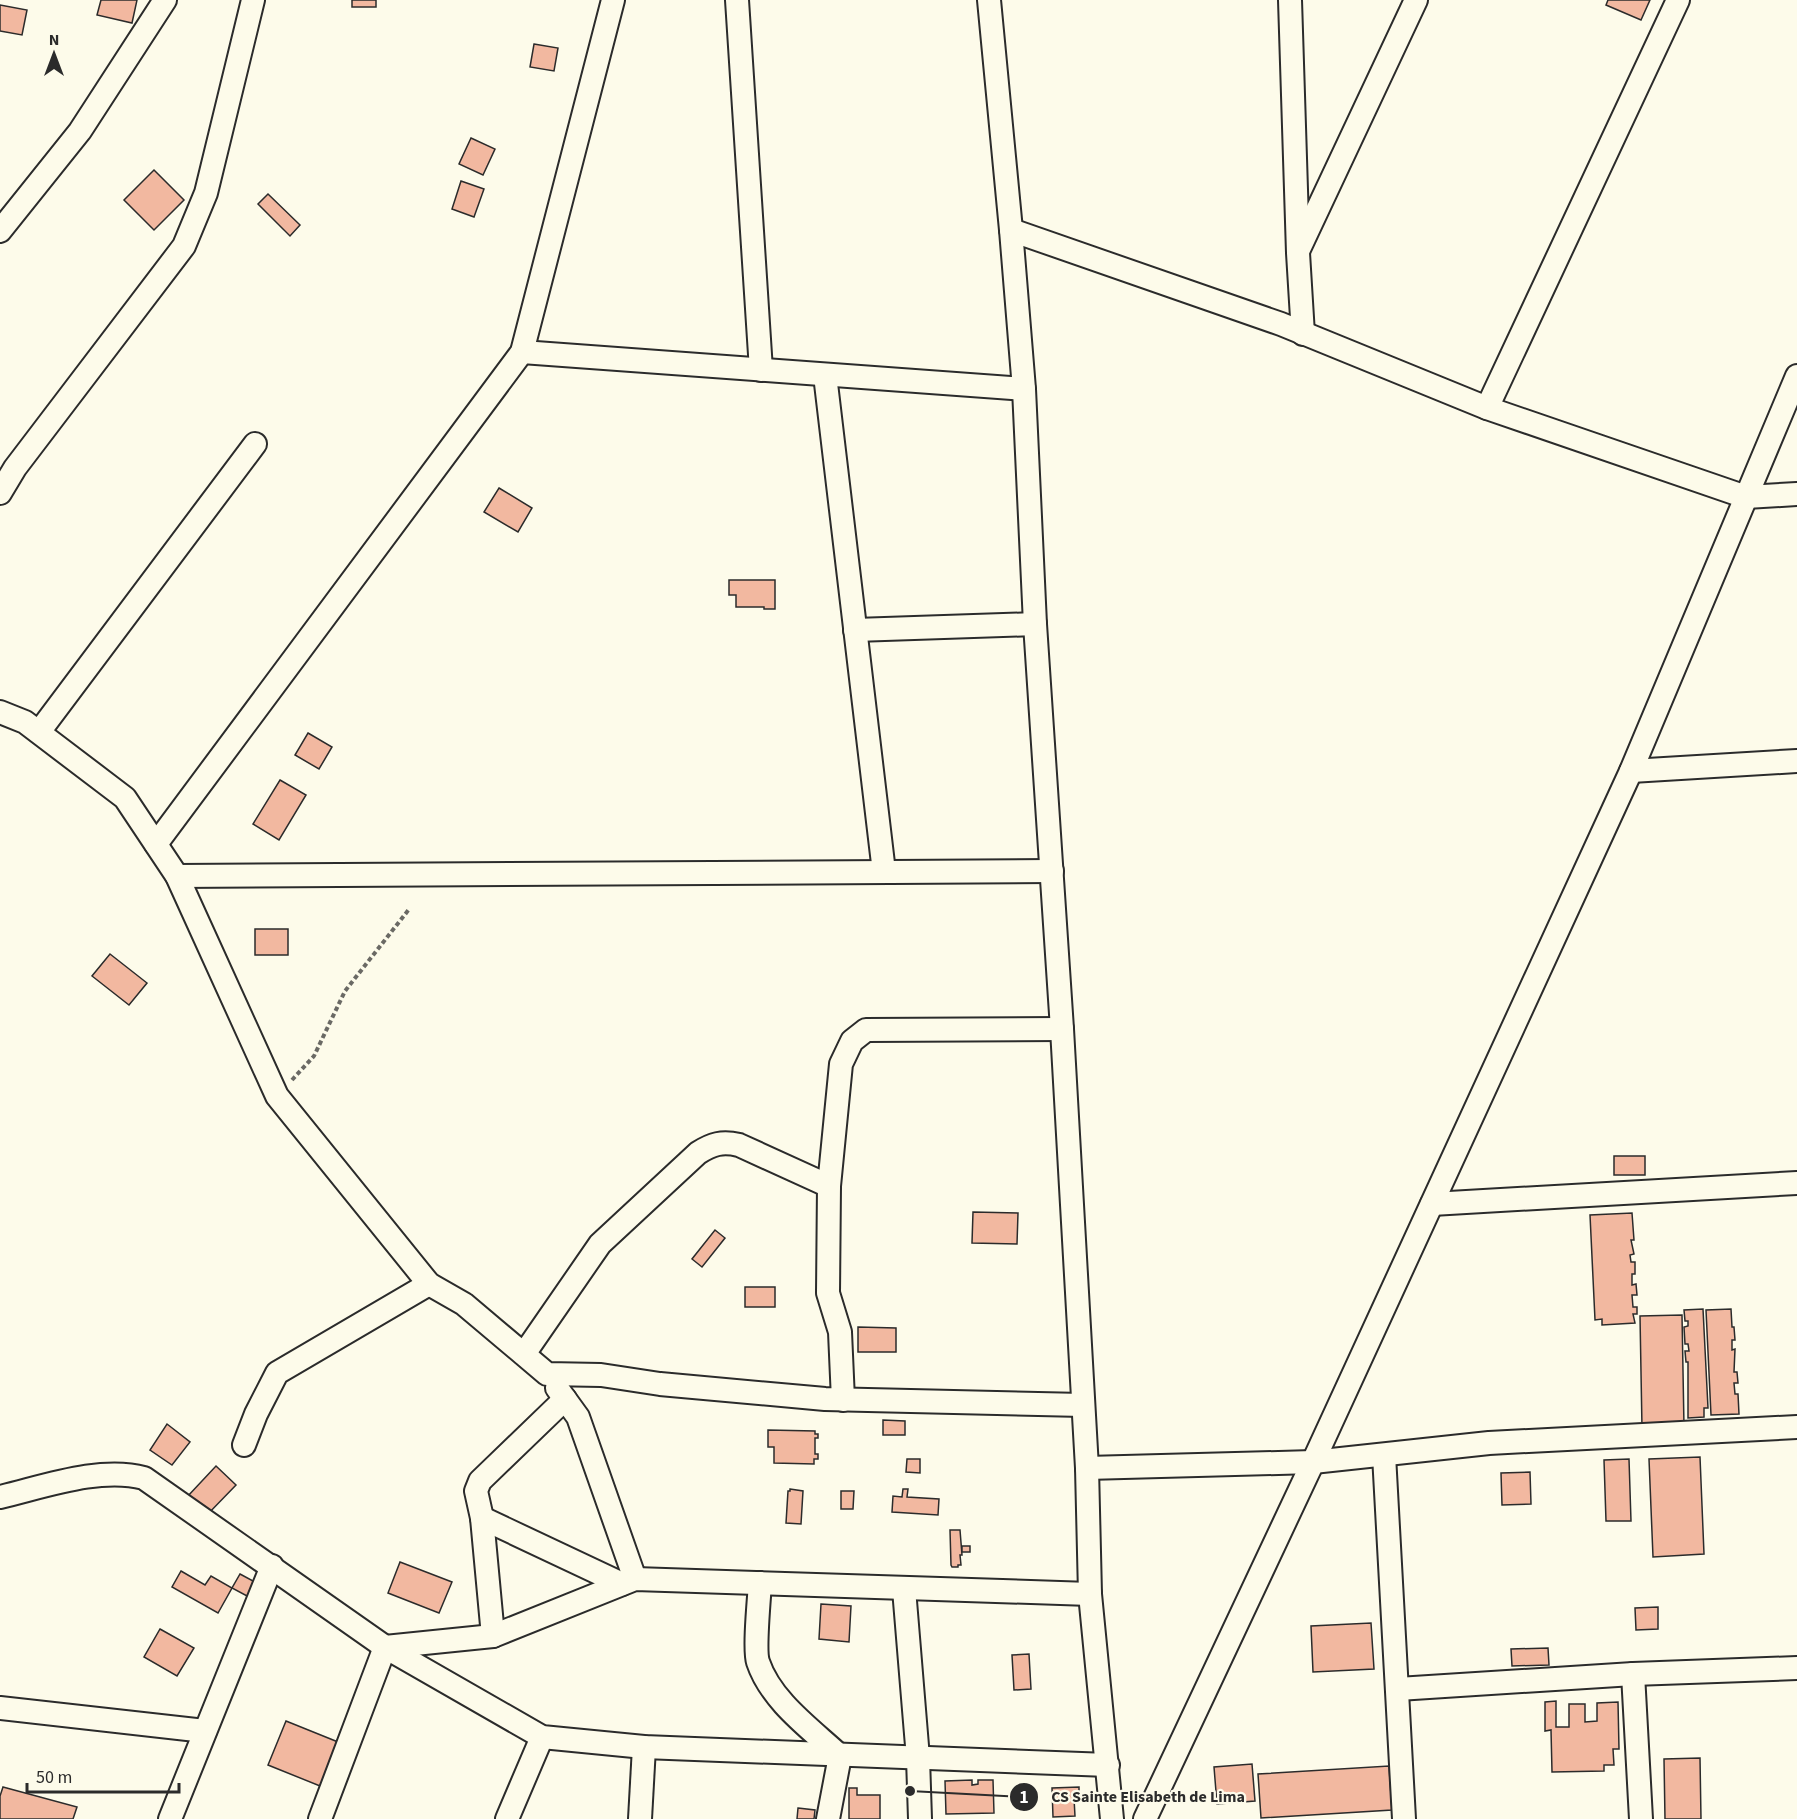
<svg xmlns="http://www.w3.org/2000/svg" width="1797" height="1819" font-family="'Source Sans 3',sans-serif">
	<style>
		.building { fill: #f2b8a0; stroke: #2b2b2b; stroke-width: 1.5 }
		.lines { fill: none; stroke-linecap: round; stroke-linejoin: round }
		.minor-casing { stroke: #2b2b2b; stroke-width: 26 }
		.path { stroke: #6a6964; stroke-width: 4; stroke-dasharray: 4.5 3; stroke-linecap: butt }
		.minor { stroke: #fdfbea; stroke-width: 22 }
		.leader { fill: none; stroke: #2b2b2b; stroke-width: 2 }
		.callout-dot { fill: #2b2b2b; stroke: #fdfbea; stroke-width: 2 }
		.mark-label { font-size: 18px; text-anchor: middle; font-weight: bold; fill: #fff }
		.callout-label { font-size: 16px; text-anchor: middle; font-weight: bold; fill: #2b2b2b; stroke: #fdfbea; stroke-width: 4.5; stroke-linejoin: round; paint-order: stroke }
	</style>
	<rect width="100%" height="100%" fill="#fdfbea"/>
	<g class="building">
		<path d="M101 0H137L132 23 97 15Z"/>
		<rect x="352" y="0" width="24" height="7"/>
		<path d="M1608 0H1650L1641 20 1606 5Z"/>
		<path d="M0 5 27 10 22 35 0 31Z"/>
		<path d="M534 44 558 48 554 71 530 67Z"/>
		<path d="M471 138 495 149 483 175 459 164Z"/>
		<path d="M154 170 184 200 154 230 124 200Z"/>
		<path d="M461 181 484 189 474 217 452 209Z"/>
		<path d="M268 194 300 225 290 236 258 204Z"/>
		<path d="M499 488 532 508 518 532 484 512Z"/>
		<path d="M729 580H775V609H764V607H736V595H729Z"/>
		<path d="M308 733 332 747 319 769 295 755Z"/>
		<path d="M280 780 306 795 279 840 253 824Z"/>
		<rect x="255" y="929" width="33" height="26"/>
		<path d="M110 954 147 983 129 1005 92 976Z"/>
		<rect x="1614" y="1156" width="31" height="19"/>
		<path d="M973 1212 1018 1213 1017 1244 972 1243Z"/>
		<path d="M1632 1213 1634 1240H1631L1634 1254 1630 1255 1631 1262H1635V1274H1632V1285L1636 1284 1637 1295H1632L1633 1307H1637V1314H1633L1635 1323 1602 1325V1319L1595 1320 1590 1215Z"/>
		<path d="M715 1230 725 1238 702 1267 692 1259Z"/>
		<rect x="745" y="1287" width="30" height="20"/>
		<path d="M1703 1309 1708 1408H1704V1417L1688 1418V1362H1686L1685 1351H1689L1688 1344H1685L1684 1327 1688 1326V1321H1685L1684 1310Z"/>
		<path d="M1731 1309 1732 1327H1734L1735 1340H1732V1350L1735 1349 1734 1372H1737L1738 1383H1734L1735 1394H1738L1739 1414 1711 1415 1706 1310Z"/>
		<path d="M1682 1315 1684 1427 1642 1428 1640 1316Z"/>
		<path d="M858 1327 896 1328V1352H858Z"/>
		<path d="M883 1420 905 1421V1435H883Z"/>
		<path d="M167 1424 190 1442 172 1465 150 1450Z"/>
		<path d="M768 1430 815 1431V1434H818V1438H815V1454H818V1459H814V1464L774 1463V1447H768Z"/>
		<path d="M1700 1457 1704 1554 1653 1557 1649 1459Z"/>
		<path d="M907 1459H920V1473L906 1472Z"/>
		<path d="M1629 1459 1631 1521H1606L1604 1460Z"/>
		<path d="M216 1466 236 1485 206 1516 187 1497Z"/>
		<path d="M1530 1472 1531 1504 1502 1505 1501 1473Z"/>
		<path d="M790 1489 803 1491 801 1524 786 1523 788 1491H790Z"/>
		<path d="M903 1489H908L907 1497 939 1499 938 1515 892 1512 893 1496 902 1497Z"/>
		<path d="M841 1491H854L853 1509H841Z"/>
		<path d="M950 1530H960L962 1555H960L961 1565H958V1567H952L951 1565Z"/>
		<rect x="962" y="1546" width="8" height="6"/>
		<path d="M400 1562 452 1582 439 1613 388 1593Z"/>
		<path d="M181 1571 205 1585 211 1576 232 1588 218 1613 172 1587Z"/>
		<path d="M240 1574 255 1582 247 1596 232 1588Z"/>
		<path d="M821 1604 851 1606 849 1642 819 1639Z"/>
		<path d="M1658 1607V1629L1636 1630 1635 1608Z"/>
		<path d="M1371 1623 1374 1669 1313 1672 1311 1626Z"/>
		<path d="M160 1629 194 1648 177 1676 144 1657Z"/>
		<path d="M1548 1648 1549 1665 1512 1666 1511 1649Z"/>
		<path d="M1029 1654 1031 1689 1014 1690 1012 1655Z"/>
		<path d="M1556 1701V1727H1569V1704H1585V1722L1597 1721V1703L1618 1702 1619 1749H1613L1614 1765H1604V1771L1552 1772 1551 1730 1545 1731V1702Z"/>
		<path d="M286 1721 343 1744 325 1788 268 1765Z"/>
		<path d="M1700 1758 1701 1819H1665L1664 1759Z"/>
		<path d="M1252 1764 1255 1801 1217 1804 1214 1767Z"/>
		<path d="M1389 1766 1392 1810 1261 1818 1258 1774Z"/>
		<path d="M972 1780V1785L978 1784V1780H993L994 1813 946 1814 945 1781Z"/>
		<path d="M3 1787 77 1807 73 1819H0V1796Z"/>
		<path d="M1079 1787V1798H1074L1075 1816 1053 1817 1052 1788Z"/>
		<path d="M849 1788H857V1795H880V1819H849Z"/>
		<path d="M798 1808 815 1810 814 1819H797Z"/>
	</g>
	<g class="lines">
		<defs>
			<g id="minor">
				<path d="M737 0 761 370"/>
				<path d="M989 0 1011 230 1024 389 1035 624 1062 1029 1087 1468 1090 1594 1112 1819"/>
				<path d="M1290 0 1298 253 1303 334"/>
				<path d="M1011 230 1281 324 1487 408 1746 497 1797 494"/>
				<path d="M0 231 80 131 165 0"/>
				<path d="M1299 249 1416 0"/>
				<path d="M522 352 1024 389"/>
				<path d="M825 375 884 872"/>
				<path d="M1487 408 1678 0"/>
				<path d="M0 493 15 468 184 246 206 193 253 0"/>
				<path d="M855 630 1035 624"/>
				<path d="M0 712 25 722 125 798 177 876 277 1096 429 1284 464 1304 547 1374 601 1375 660 1384 825 1399 1083 1405"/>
				<path d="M39 732 255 444"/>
				<path d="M1631 771 1797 761"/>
				<path d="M156 844 522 352 613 0"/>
				<path d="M177 876 1052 871"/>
				<path d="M1432 1204 1797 1183"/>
				<path d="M524 1354 600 1244 698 1153C712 1144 722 1141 739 1145L829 1186"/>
				<path d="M557 1388 578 1417 635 1579"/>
				<path d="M843 1400 840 1332 828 1293 829 1186 841 1064 852 1041 866 1030 1062 1029"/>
				<path d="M244 1445 256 1414 277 1373 429 1284"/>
				<path d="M1384 1455 1404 1819"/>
				<path d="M1087 1468 1313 1462 1489 1443 1797 1427"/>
				<path d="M0 1497C43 1487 100 1466 144 1478L385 1647 542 1737 644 1747 1108 1765"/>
				<path d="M482 1518 622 1584"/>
				<path d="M760 1583C759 1599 754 1650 758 1662 771 1701 811 1729 840 1756L828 1819"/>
				<path d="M904 1589 918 1758 920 1819"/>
				<path d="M493 1636 482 1518 476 1491 480 1481 565 1399"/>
				<path d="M385 1647 493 1636 635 1579 1090 1594"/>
				<path d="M1633 1674 1641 1819"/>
				<path d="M1398 1689 1633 1674 1797 1668"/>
				<path d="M0 1708 205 1731"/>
				<path d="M170 1819 272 1566"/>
				<path d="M320 1819 385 1647"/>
				<path d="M507 1819 542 1737"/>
				<path d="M640 1819 644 1747"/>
				<path d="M1145 1819 1313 1462 1631 771 1797 376"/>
			</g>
		</defs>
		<use href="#minor" class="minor-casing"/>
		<path class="path" d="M292 1080 314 1056 345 991 410 908"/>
		<use href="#minor" class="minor"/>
	</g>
	<path class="leader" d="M910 1791L1024 1797"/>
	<g class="callout-dot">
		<circle cx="910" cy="1791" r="6"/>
		<circle cx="1024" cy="1797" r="15"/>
	</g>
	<g class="mark-label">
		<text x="1024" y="1803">1</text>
	</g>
	<g class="callout-label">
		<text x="1148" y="1802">CS Sainte Elisabeth de Lima</text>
	</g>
	<g transform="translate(54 54)" stroke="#fdfbea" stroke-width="4.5" paint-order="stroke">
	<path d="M0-4.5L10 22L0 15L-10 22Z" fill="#2b2b2b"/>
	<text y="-9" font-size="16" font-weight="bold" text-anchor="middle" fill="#2b2b2b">N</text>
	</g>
	<path d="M27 1783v9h152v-9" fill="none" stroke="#2b2b2b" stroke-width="3"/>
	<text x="36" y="1783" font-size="18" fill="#2b2b2b" stroke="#fdfbea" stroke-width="4.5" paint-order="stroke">50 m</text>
</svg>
